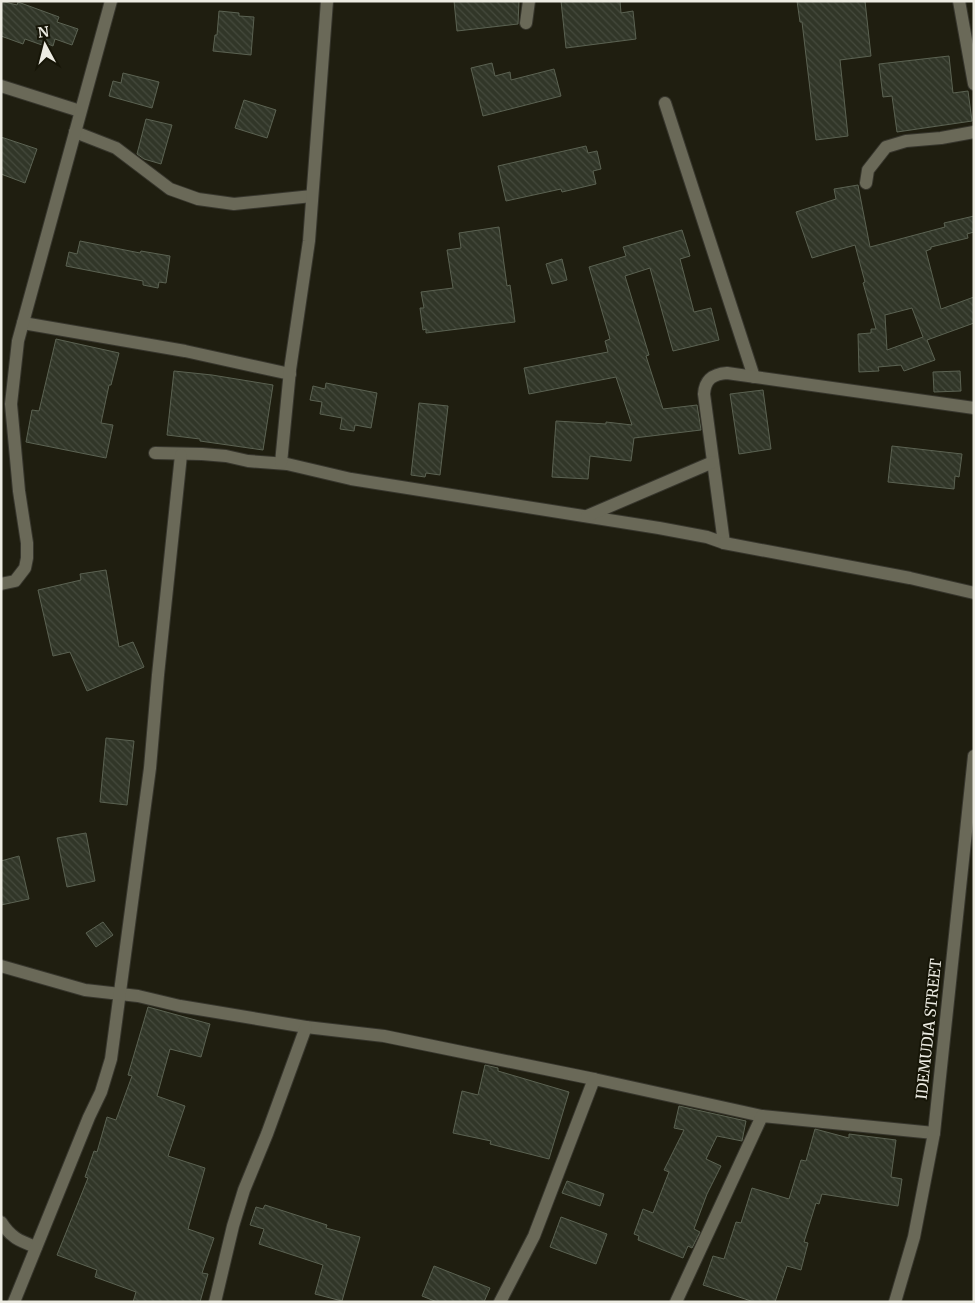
<svg xmlns="http://www.w3.org/2000/svg" width="975" height="1303" font-family="Merriweather,serif">
	<style>
		.building { fill: url(#building-back-hatch); stroke: #5b6252; fill-rule: evenodd }
		.lines { fill: none; stroke-linecap: round; stroke-linejoin: round }
		.minor-casing { stroke: #37362d; stroke-width: 14 }
		.minor { stroke: #6a6958; stroke-width: 12 }
		.labels { text-anchor: middle; stroke-width: 4; stroke-linejoin: round; paint-order: stroke }
		.street-label { font-size: 15px; fill: #edece3; stroke: #161507 }
	</style>
	<defs>
		<pattern id="building-back-hatch" width="6" height="6" patternUnits="userSpaceOnUse" patternTransform="scale(1.25)"><rect width="6" height="6" fill="#313628"/><path d="M-1 5l2 2M0 0l6 6M5-1l2 2" fill="none" stroke="#454a3d"/></pattern>
	</defs>
	<rect width="100%" height="100%" fill="#1f1e10"/>
	<g class="building">
		<path d="M1 1 17 5 18 2 59 17 57 22 78 29 72 45 55 39 53 46 43 42 42 45 25 39 23 44 1 36Z"/>
		<path d="M454 1H519L518 24 457 31Z"/>
		<path d="M561 1H620L621 13 633 11 636 39 566 48Z"/>
		<path d="M797 1H865L871 56 840 60 848 136 816 140 802 22H800Z"/>
		<path d="M219 11 239 13V16L254 17 251 55 213 51 215 35H217Z"/>
		<path d="M949 56 953 93 968 91 972 121 897 132 892 96 883 97 879 64Z"/>
		<path d="M492 63 495 76 510 72 511 80 554 69 561 96 483 116 471 68Z"/>
		<path d="M123 73 159 82 152 108 109 96 113 81 121 83Z"/>
		<path d="M244 100 276 110 267 138 235 128Z"/>
		<path d="M146 119 172 125 161 164 144 159 137 154Z"/>
		<path d="M1 137 37 149 25 183 1 174Z"/>
		<path d="M586 146 588 153 597 151 601 169 593 171 596 184 562 192 561 189 506 201 498 166Z"/>
		<path d="M858 185 870 247 945 227 944 223 974 216V232L967 234 968 238 931 247V249L926 251 941 309 974 297V323L927 340 935 360 904 371 901 365 878 367 879 371 859 372 858 334 871 333V329H876L863 283 865 282 855 245 812 258 796 212 836 199 834 189ZM912 308 923 337 887 350 885 315Z"/>
		<path d="M499 227 507 286 510 285 515 322 426 333V329L423 330 420 308H424L421 292 453 288 447 250 461 248 459 233Z"/>
		<path d="M682 230 690 256 680 259 694 312 711 308 719 340 673 351 650 268 625 276 649 355 646 356 663 409 697 405 701 430 634 438 631 461 590 456 588 479 552 477 556 421 606 424V422L632 425 616 377 529 394 524 368 608 352 605 341 610 339 589 267 626 256 623 247Z"/>
		<path d="M80 241 140 253 141 251 170 256 166 283 159 282 158 288 143 285V281L66 266 69 252 77 254Z"/>
		<path d="M562 259 567 280 552 284 546 264Z"/>
		<path d="M56 339 119 353 111 385H109L101 423 113 425 106 458 26 442 32 410 39 411Z"/>
		<path d="M174 371 212 375 273 385 263 450 200 441V439L167 435Z"/>
		<path d="M960 371 961 391 934 392 933 372Z"/>
		<path d="M326 383 377 393 371 428 355 425 354 431 340 429 342 418 320 414 322 402 310 400 313 386 325 389Z"/>
		<path d="M763 390 771 449 739 454 730 394Z"/>
		<path d="M419 403 448 406 440 475 426 473 425 477 411 475Z"/>
		<path d="M892 446 962 454 959 477 955 476 954 489 888 482Z"/>
		<path d="M106 570 119 647 133 642 144 667 87 691 70 652 53 656 38 590 81 580 80 574Z"/>
		<path d="M106 738 134 741 127 805 100 802Z"/>
		<path d="M86 833 95 881 67 887 57 838Z"/>
		<path d="M19 856 29 899 1 905V861Z"/>
		<path d="M103 922 113 935 96 947 86 933Z"/>
		<path d="M148 1007 210 1024 201 1057 170 1049 157 1096 185 1106 168 1156 205 1168 188 1229 214 1238 202 1273 208 1274 200 1302H133L136 1292 95 1277 97 1270 57 1255 88 1178 85 1177 94 1151 97 1152 107 1117 116 1120 132 1076 128 1075Z"/>
		<path d="M485 1065 498 1068V1071L569 1092 549 1159 490 1144 491 1141 453 1133 462 1091 478 1095Z"/>
		<path d="M679 1106 746 1121 742 1141 717 1136 706 1159 721 1166 707 1194 694 1229 700 1232 692 1248 688 1246 683 1258 638 1240 639 1236 634 1234 643 1209 653 1213 669 1172 664 1170 684 1130 674 1128Z"/>
		<path d="M815 1129 849 1138V1134L896 1140 891 1177 902 1179 898 1206 822 1194 819 1204 816 1203 804 1242 808 1243 801 1270 787 1266 775 1302H754L703 1285 713 1256 724 1259 736 1222 741 1223 752 1188 789 1199 801 1160 806 1161Z"/>
		<path d="M567 1181 604 1194 600 1206 562 1193Z"/>
		<path d="M265 1205 327 1225 326 1228 360 1237 342 1301 315 1294 323 1265 259 1244 264 1229 250 1225 256 1207 263 1209Z"/>
		<path d="M561 1217 607 1234 596 1264 550 1247Z"/>
		<path d="M434 1266 490 1288 484 1302H437L422 1296Z"/>
	</g>
	<g class="lines">
		<defs>
			<g id="minor">
				<path d="M959 1 974 84"/>
				<path d="M526 23 529 1"/>
				<path d="M1 86 80 111"/>
				<path d="M665 103 754 377"/>
				<path d="M75 132 116 148 170 189 198 199 234 204 312 196"/>
				<path d="M866 183 868 170 886 147 906 141 941 138 974 132"/>
				<path d="M23 323 185 351 290 374"/>
				<path d="M155 453 202 454 226 456 248 461 287 464 351 479 659 528 707 537 724 543 704 394C705 379 713 374 727 373L974 408"/>
				<path d="M281 463 290 370 309 241 327 1"/>
				<path d="M587 516 713 462"/>
				<path d="M724 543 910 578 974 593"/>
				<path d="M1 584 15 581 25 568 27 558V543L19 491 11 404 18 341 111 1"/>
				<path d="M1 966 85 990 138 996 180 1006 306 1027 384 1036 594 1079"/>
				<path d="M1 1222C11 1238 20 1241 36 1247"/>
				<path d="M14 1302 89 1117 101 1092 111 1059 150 768 158 675 181 455"/>
				<path d="M215 1302 233 1226 244 1190 267 1134 306 1027"/>
				<path d="M500 1302 534 1236 594 1079 762 1116"/>
				<path d="M676 1302 762 1116 934 1133"/>
				<path d="M895 1302 914 1237 934 1133 974 756"/>
			</g>
		</defs>
		<use href="#minor" class="minor-casing"/>
		<use href="#minor" class="minor"/>
	</g>
	<g class="labels">
		<g class="street-label">
			<text transform="translate(929 1029) rotate(-84)" y="5">IDEMUDIA STREET</text>
		</g>
	</g>
	<rect width="975" height="1303" fill="none" stroke="#edece3" stroke-width="5"/>
	<g transform="translate(45 45) rotate(353)" stroke="#161507" stroke-width="4" paint-order="stroke">
	<path d="M0-4L9 19L0 12L-9 19Z" fill="#edece3"/>
	<text y="-8" font-size="14" font-weight="bold" text-anchor="middle" fill="#edece3">N</text>
	</g>
</svg>
